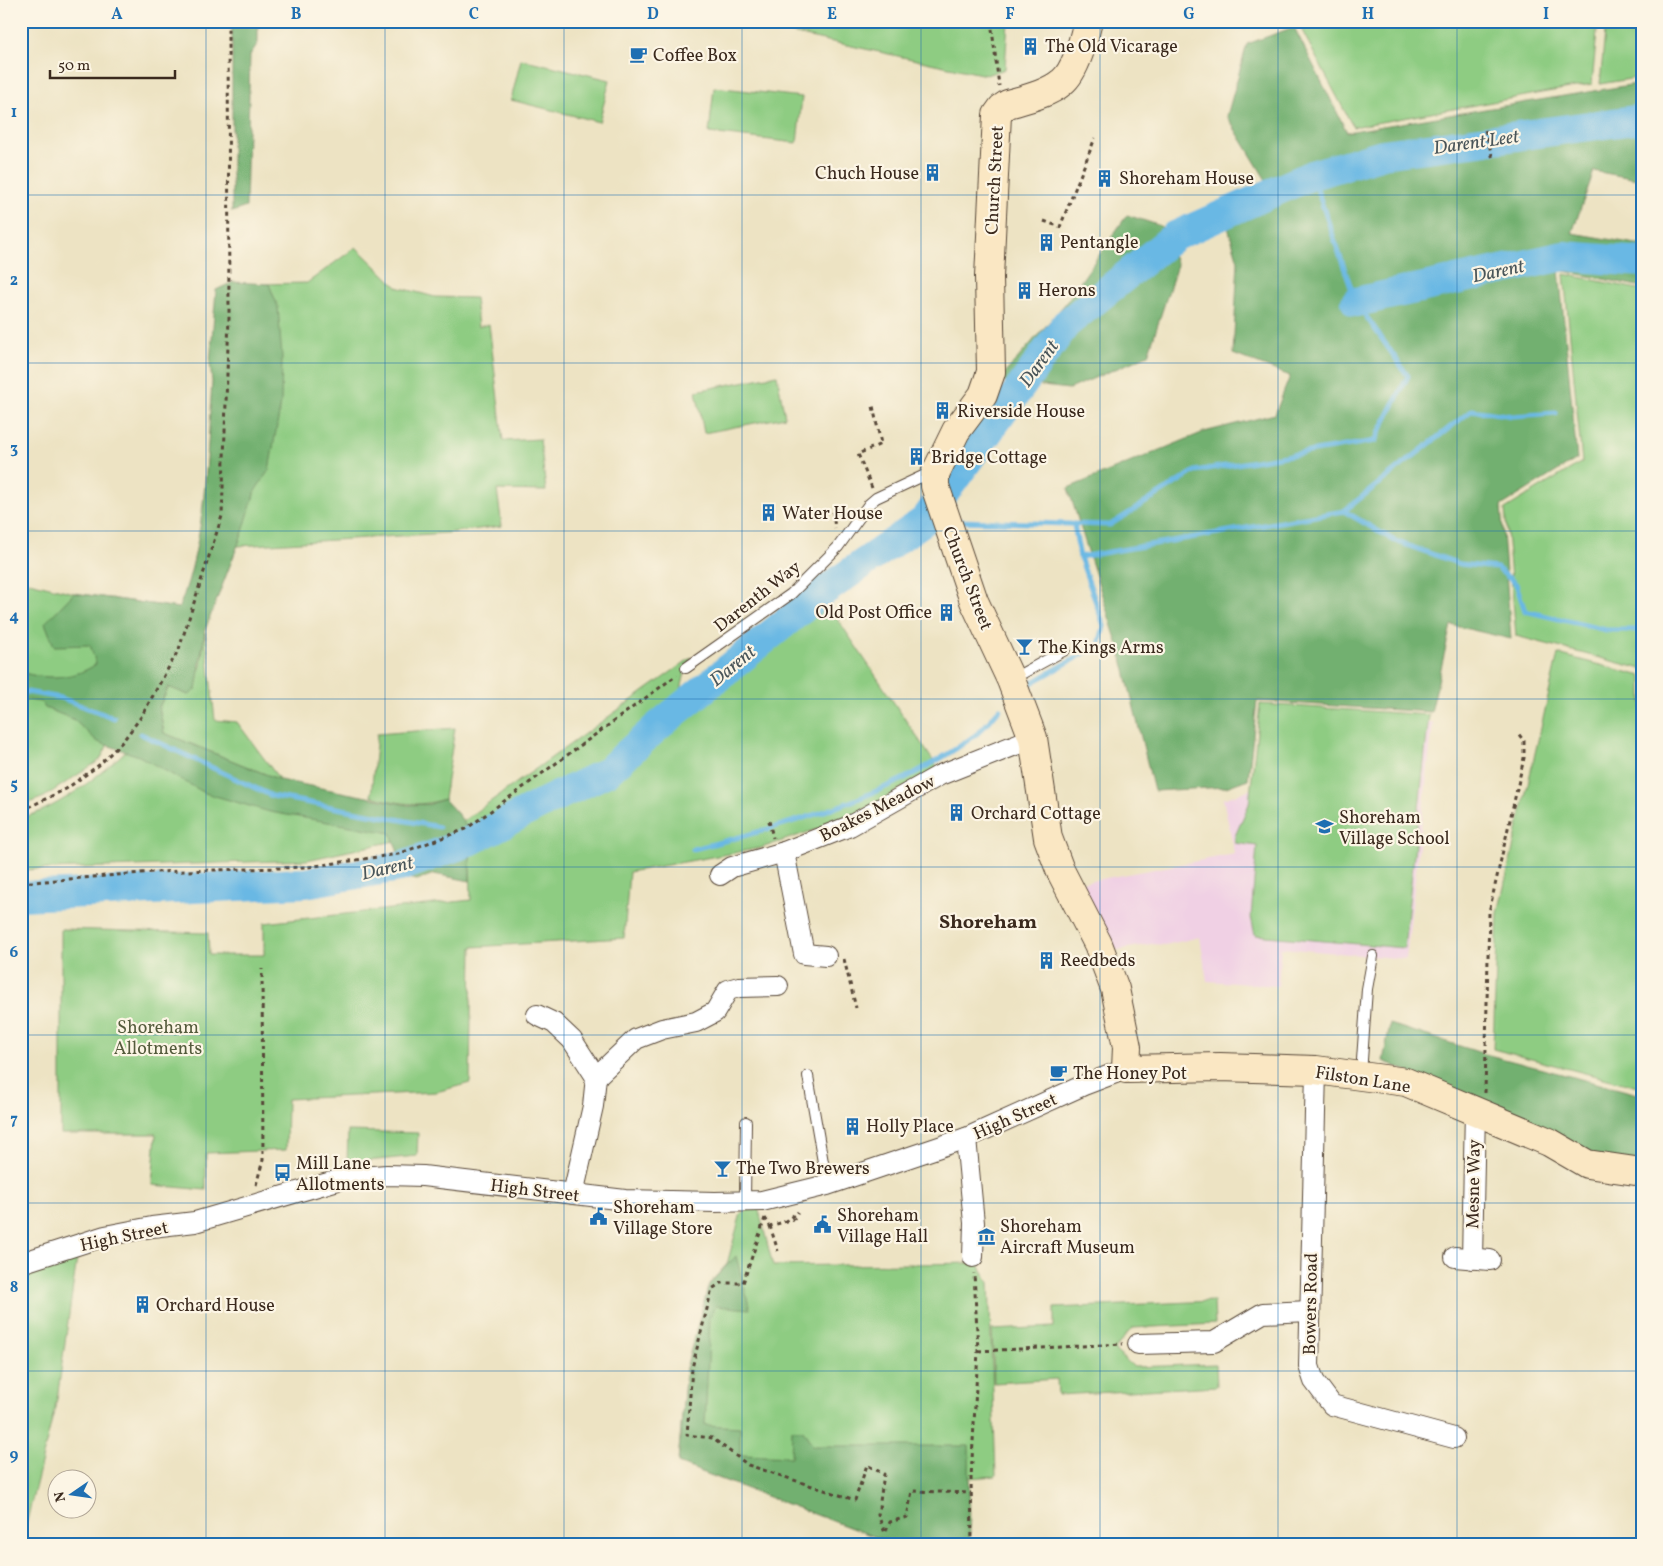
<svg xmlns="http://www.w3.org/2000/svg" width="1663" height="1566" font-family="Vollkorn,serif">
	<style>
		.built { fill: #f0d0e4 }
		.green { fill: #8ecc82; stroke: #647b50 }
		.forest { fill: #72b070; stroke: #566d47 }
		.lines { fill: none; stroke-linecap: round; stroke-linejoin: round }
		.stream { stroke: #69b8e4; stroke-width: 5 }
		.river { stroke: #69b8e4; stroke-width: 30 }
		.lane-casing { stroke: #564637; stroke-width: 12 }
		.street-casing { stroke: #564637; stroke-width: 22 }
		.secondary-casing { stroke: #564637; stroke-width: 30 }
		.path { stroke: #564637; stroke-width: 3; stroke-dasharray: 4 4; stroke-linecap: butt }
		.lane { stroke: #fff; stroke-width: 10 }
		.street { stroke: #fff; stroke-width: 20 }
		.secondary { stroke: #fae7c3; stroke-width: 28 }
		.grid { fill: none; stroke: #1f6fb2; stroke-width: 1; stroke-opacity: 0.55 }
		.labels { text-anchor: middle; stroke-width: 4.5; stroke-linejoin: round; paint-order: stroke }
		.poi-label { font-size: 18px; fill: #3b2a1e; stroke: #fcf5e5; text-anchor: start }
		.street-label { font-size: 18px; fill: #3b2a1e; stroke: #fcf5e5 }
		.park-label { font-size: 18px; fill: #545b3c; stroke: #fcf5e5 }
		.water-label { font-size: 19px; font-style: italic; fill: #495559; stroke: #fcf5e5 }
		.quarter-label { font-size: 20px; font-weight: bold; fill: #3b2a1e; stroke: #fcf5e5 }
		.neatline { fill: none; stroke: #1f6fb2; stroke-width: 2 }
		.grid-label { font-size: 16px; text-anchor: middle; font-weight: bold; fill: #1f6fb2 }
	</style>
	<rect width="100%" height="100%" fill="#fcf5e5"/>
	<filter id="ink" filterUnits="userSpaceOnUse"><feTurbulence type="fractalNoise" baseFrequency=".02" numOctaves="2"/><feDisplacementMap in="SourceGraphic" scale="10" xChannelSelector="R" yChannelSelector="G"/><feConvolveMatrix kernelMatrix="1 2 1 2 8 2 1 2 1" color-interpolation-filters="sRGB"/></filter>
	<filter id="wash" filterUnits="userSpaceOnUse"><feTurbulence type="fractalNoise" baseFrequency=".0096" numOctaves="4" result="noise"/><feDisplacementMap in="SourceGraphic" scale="20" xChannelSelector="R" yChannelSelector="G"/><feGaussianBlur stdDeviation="1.12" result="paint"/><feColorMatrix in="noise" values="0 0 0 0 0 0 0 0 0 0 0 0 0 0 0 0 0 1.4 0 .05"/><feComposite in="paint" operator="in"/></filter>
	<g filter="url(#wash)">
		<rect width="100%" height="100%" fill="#ede3c3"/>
		<path class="built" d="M1260 712 1433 723 1406 959 1281 948 1278 986 1207 981 1200 937 1165 945 1151 944 1111 951 1074 884 1235 854 1223 799 1251 789Z"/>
		<g class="green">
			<path d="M770 21H1008L1005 69 986 75 791 33Z"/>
			<path d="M1297 21H1598L1592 84 1353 127Z"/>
			<path d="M1606 21H1642V77L1600 84Z"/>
			<path d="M521 59 610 80 599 122 511 100Z"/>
			<path d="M714 87 802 97 797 143 709 133Z"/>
			<path d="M356 247 397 287 435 297 475 298 478 327 489 324 503 441 540 439 546 491 497 490 502 526 447 533 237 546 260 325 256 284 307 283Z"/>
			<path d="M1564 274 1642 290V669L1516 636 1505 509 1582 462Z"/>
			<path d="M777 375 785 417 704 433 696 391Z"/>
			<path d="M21 580 74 593 178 608 100 760 44 797 21 806Z"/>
			<path d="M826 602 938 768 847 819 761 848 629 872 624 938 472 947 470 1083 436 1092 287 1099 286 1150 206 1153V1190L152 1185 156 1134H61V929L208 933 209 955H264V923L471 900 470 851 538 813 613 779 663 734Z"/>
			<path d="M205 630 215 720 237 722 280 780 164 733 159 707 169 687 188 695 201 666Z"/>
			<path d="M1558 654 1642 676V1088L1493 1049 1498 913Z"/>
			<path d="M692 657 686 668 679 699 601 767 488 823 466 829 463 821Z"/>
			<path d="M1260 704 1429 715 1404 948 1255 935 1251 917 1257 846 1235 843V836L1249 804Z"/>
			<path d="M455 728 444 799C418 808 397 803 371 796L377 734Z"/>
			<path d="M132 745 413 837 307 860 21 870V818C59 809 104 772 132 745Z"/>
			<path d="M348 1131 418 1133 417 1156 347 1163Z"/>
			<path d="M758 1206 773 1266 978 1263 989 1282 996 1476 968 1478 970 1545H897L678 1463 686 1368 709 1284 727 1264 741 1213Z"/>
			<path d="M78 1251 57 1399 21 1545V1269Z"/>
			<path d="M1214 1301 1215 1324 1132 1328 1114 1350 1134 1367 1216 1364 1217 1386 1058 1395 1057 1379 994 1383 992 1330 1054 1327V1308Z"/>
		</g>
		<g class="forest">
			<path d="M232 21H258V43L250 55 246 207 232 212Z"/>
			<path d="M1294 27 1347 132 1642 83V180L1594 171 1572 233 1642 245V287L1559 270 1577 459 1501 506 1511 639 1451 625 1431 712 1257 701 1248 779 1226 787 1154 791 1122 658 1068 488 1204 432 1275 414 1290 376 1233 354 1238 261 1222 207 1269 185 1227 116 1247 44Z"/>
			<path d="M1127 215 1161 226 1177 265 1148 355 1069 389 998 381 1065 304Z"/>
			<path d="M233 282 269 284 278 307 282 357 281 403 269 470 255 491 243 532 205 630 196 690 189 695 168 687 159 707 164 733 280 780 408 805 430 804 444 799C450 806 458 813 463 821 472 838 470 862 470 881L434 874 417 880 407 878 391 833 270 812 205 793 139 756 98 742 73 719 45 708 41 702 21 699V672C45 680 76 679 96 664L90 645 54 646 45 623 74 593 179 608C207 537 206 458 212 382L210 363 216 290Z"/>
			<path d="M1390 1024 1485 1054 1642 1095V1163L1591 1156 1493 1108 1383 1061Z"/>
			<path d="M736 1256 750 1309 716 1306 710 1317 705 1425 740 1427V1455L791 1457 792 1430H803L813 1446H969L970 1545H897L678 1463 686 1368 709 1284Z"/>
		</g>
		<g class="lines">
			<g class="stream">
				<path d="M1344 511 1395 541 1460 564 1497 568 1516 584 1525 611 1606 630H1642"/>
				<path d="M925 520 938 521"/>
				<path d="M957 521 1110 525 1195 471 1375 441 1408 376 1356 302 1312 175"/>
				<path d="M1080 557 1344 511 1472 410 1513 416 1556 413"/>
				<path d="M1026 686 1099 645 1104 626 1080 557 1074 525"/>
				<path d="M21 691 61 698 114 718"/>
				<path d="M141 734 272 796 439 827"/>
				<path d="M693 849C786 826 896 795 974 736 984 729 992 717 1000 709"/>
			</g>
			<g class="river">
				<path d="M1356 302 1564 256 1642 262"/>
				<path d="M21 896 305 883 400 867 466 843 539 805 607 772 657 727 824 591 925 520 1066 324 1175 236 1312 175 1383 154 1642 119"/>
			</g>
		</g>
	</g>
	<g filter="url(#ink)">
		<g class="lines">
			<defs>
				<g id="lane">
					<path d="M686 668 791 594 838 547 869 504 876 498 925 475 934 474"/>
					<path d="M1012 679 1065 650"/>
					<path d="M1361 1074 1367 989 1373 956"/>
					<path d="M808 1076 827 1185"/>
					<path d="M745 1201 746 1122"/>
				</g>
				<g id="street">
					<path d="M784 852 804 954 826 956"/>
					<path d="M720 875 732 867 784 852 850 826 940 775 1033 738"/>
					<path d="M537 1015 554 1023 572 1040 596 1077 593 1106 573 1194"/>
					<path d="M1316 1070 1309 1366 1314 1381 1332 1405 1454 1438"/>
					<path d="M596 1077 636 1039 662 1029 696 1022 715 1012 728 990 739 987 778 986"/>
					<path d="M966 1138 974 1223 973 1257"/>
					<path d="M1455 1257 1490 1260"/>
					<path d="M1472 1259 1475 1110"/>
					<path d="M21 1263 105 1236 152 1227 195 1222 345 1178 387 1175 423 1176 625 1200 715 1202 762 1201 827 1185 966 1138 1084 1085 1126 1069"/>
					<path d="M1138 1344 1214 1342 1263 1313 1310 1311"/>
				</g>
				<path id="secondary" d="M1088 21C1084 38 1076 71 1062 82 1048 94 1025 99 1008 104L1002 108 997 115 989 277 991 372 983 395 956 431 935 474V486L974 601 1011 680 1033 738 1048 838 1060 870 1098 944 1115 989 1127 1047 1126 1069 1220 1067 1316 1070 1406 1082 1549 1142 1587 1164 1642 1172"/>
			</defs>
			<use href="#lane" class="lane-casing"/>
			<use href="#street" class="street-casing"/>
			<use href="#secondary" class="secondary-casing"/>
			<g class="path">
				<path d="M991 21 999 86"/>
				<path d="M1485 130 1493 159"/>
				<path d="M1044 221 1060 227 1095 138"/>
				<path d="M872 488 858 454 881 444 873 406"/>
				<path d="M833 512 835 529"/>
				<path d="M21 811 66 789 99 765 123 741 141 717 179 649 222 516 229 317 228 21"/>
				<path d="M769 821 773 838"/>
				<path d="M21 883 154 872 308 867 398 854 466 829 677 675"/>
				<path d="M844 959 856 1008"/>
				<path d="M1485 1093 1489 912 1524 758V741L1517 732"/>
				<path d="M256 1185 263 1160 262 969"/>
				<path d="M765 1218 743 1283H721L712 1289 692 1368 687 1435 712 1438 748 1465 855 1500 867 1465 884 1474 878 1515 885 1533 890 1522 907 1517 912 1491 971 1493"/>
				<path d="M765 1218 770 1226 797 1218"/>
				<path d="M784 1222 798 1212"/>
				<path d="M770 1226 778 1251"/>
				<path d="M978 1351 1123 1344"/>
				<path d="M972 1545 971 1478 978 1351 974 1273"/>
			</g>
			<use href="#lane" class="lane"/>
			<use href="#street" class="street"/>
			<use href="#secondary" class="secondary"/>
		</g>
	</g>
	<path class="grid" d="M206 21V1545M385 21V1545M564 21V1545M742 21V1545M921 21V1545M1100 21V1545M1278 21V1545M1457 21V1545M21 195H1642M21 363H1642M21 531H1642M21 699H1642M21 867H1642M21 1035H1642M21 1203H1642M21 1371H1642"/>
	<defs>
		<symbol id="building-bare" viewBox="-9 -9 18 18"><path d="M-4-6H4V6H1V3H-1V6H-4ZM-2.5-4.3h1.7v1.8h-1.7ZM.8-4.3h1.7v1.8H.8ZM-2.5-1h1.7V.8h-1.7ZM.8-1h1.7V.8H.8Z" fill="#1f6fb2" stroke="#fcf5e5" stroke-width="2.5" paint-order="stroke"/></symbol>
		<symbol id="cafe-bare" viewBox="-9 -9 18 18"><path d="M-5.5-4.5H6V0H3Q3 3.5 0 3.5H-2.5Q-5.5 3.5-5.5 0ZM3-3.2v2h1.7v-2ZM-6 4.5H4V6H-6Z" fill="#1f6fb2" stroke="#fcf5e5" stroke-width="2.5" paint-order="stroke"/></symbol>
		<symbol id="bar-bare" viewBox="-9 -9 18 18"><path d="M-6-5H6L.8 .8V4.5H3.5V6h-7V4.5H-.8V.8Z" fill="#1f6fb2" stroke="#fcf5e5" stroke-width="2.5" paint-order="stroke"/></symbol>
		<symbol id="school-bare" viewBox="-9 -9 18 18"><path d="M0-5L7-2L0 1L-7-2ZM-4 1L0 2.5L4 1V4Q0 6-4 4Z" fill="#1f6fb2" stroke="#fcf5e5" stroke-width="2.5" paint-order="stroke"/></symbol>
		<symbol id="bus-bare" viewBox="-9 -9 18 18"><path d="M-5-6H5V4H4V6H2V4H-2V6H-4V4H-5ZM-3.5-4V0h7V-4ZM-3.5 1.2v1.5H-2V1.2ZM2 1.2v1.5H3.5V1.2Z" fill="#1f6fb2" stroke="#fcf5e5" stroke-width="2.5" paint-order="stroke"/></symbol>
		<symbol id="civic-bare" viewBox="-9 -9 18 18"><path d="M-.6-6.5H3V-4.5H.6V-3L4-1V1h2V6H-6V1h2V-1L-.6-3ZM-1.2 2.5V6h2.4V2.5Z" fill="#1f6fb2" stroke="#fcf5e5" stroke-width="2.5" paint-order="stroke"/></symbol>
		<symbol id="museum-bare" viewBox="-9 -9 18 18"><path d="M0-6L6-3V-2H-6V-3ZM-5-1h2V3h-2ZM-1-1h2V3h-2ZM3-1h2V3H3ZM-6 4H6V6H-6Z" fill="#1f6fb2" stroke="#fcf5e5" stroke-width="2.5" paint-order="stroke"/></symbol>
	</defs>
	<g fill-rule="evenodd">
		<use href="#building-bare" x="1018" y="34" width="25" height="25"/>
		<use href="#cafe-bare" x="626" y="42" width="25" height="25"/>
		<use href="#building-bare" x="920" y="160" width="25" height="25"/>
		<use href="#building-bare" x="1092" y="166" width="25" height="25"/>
		<use href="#building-bare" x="1034" y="230" width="25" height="25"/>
		<use href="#building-bare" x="1012" y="278" width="25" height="25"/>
		<use href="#building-bare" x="930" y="398" width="25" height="25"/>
		<use href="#building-bare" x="904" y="444" width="25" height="25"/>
		<use href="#building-bare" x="756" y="500" width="25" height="25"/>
		<use href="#building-bare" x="934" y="600" width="25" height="25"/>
		<use href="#bar-bare" x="1012" y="634" width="25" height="25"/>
		<use href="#building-bare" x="944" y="800" width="25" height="25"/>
		<use href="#school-bare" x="1312" y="814" width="25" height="25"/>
		<use href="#building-bare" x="1034" y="948" width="25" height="25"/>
		<use href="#cafe-bare" x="1046" y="1060" width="25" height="25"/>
		<use href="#building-bare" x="840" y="1114" width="25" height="25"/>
		<use href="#bar-bare" x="710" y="1156" width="25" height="25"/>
		<use href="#bus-bare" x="270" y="1160" width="25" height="25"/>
		<use href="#civic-bare" x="586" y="1204" width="25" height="25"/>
		<use href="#civic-bare" x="810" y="1212" width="25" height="25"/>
		<use href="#museum-bare" x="974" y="1224" width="25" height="25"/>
		<use href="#building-bare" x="130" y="1292" width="25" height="25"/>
	</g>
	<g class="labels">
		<g class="poi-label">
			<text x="1045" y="52">The Old Vicarage</text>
			<text x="653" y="61">Coffee Box</text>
			<text x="919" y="179" text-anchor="end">Chuch House</text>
			<text x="1119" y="184">Shoreham House</text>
			<text x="1060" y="248">Pentangle</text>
			<text x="1038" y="296">Herons</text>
			<text x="957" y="417">Riverside House</text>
			<text x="931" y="463">Bridge Cottage</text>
			<text x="782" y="519">Water House</text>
			<text x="932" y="618" text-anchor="end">Old Post Office</text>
			<text x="1038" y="653">The Kings Arms</text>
			<text x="971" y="819">Orchard Cottage</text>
			<text x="1339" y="823">Shoreham<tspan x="1339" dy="21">Village School</tspan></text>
			<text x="1060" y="966">Reedbeds</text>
			<text x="1073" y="1079">The Honey Pot</text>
			<text x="866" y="1132">Holly Place</text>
			<text x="296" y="1169">Mill Lane<tspan x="296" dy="21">Allotments</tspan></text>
			<text x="736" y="1174">The Two Brewers</text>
			<text x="613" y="1213">Shoreham<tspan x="613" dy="21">Village Store</tspan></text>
			<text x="837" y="1221">Shoreham<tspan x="837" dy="21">Village Hall</tspan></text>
			<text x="1000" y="1232">Shoreham<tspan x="1000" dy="21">Aircraft Museum</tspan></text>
			<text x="156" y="1311">Orchard House</text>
		</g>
		<g class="street-label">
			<text transform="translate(994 180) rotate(-87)" y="6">Church Street</text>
			<text transform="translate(968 578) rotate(69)" y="6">Church Street</text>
			<text transform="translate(757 596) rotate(-38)" y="6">Darenth Way</text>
			<text transform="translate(877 808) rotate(-27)" y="6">Boakes Meadow</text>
			<text transform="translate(1363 1079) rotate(9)" y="6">Filston Lane</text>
			<text transform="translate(1015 1116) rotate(-24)" y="6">High Street</text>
			<text transform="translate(1473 1184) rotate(-89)" y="6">Mesne Way</text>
			<text transform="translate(535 1190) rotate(7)" y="6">High Street</text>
			<text transform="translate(124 1236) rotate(-12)" y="6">High Street</text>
			<text transform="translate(1310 1304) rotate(-89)" y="6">Bowers Road</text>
		</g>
		<g class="park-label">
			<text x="158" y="1033">Shoreham<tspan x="158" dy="21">Allotments</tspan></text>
		</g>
		<g class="water-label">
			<text transform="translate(1476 141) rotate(-8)" y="7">Darent Leet</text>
			<text transform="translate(1498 270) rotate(-12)" y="7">Darent</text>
			<text transform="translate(1038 363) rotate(-54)" y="7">Darent</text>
			<text transform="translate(732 665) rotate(-39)" y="7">Darent</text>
			<text transform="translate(387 867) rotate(-13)" y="7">Darent</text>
		</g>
		<g class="quarter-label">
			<text x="988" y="928">Shoreham</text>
		</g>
	</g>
	<rect width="1663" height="1566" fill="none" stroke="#fcf5e5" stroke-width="55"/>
	<g transform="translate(72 1494) rotate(257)"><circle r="24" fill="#fcf5e5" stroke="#afa495"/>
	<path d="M0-4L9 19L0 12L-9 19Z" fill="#1f6fb2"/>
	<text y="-8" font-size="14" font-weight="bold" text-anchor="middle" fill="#3b2a1e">N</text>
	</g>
	<path d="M50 70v8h125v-8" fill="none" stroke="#3b2a1e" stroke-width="2.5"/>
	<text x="58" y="70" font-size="15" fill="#3b2a1e" stroke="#fcf5e5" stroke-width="4" paint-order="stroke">50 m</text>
	<rect x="28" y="28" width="1608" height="1510" class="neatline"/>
	<g class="grid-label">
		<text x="117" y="19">A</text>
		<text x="296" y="19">B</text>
		<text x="474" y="19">C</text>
		<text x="653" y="19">D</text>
		<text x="832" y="19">E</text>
		<text x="1010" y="19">F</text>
		<text x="1189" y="19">G</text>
		<text x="1368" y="19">H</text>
		<text x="1546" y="19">I</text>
		<text x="14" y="117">1</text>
		<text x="14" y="285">2</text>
		<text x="14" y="453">3</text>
		<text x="14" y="621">4</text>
		<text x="14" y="789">5</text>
		<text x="14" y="957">6</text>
		<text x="14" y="1124">7</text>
		<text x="14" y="1292">8</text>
		<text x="14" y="1460">9</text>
	</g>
</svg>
